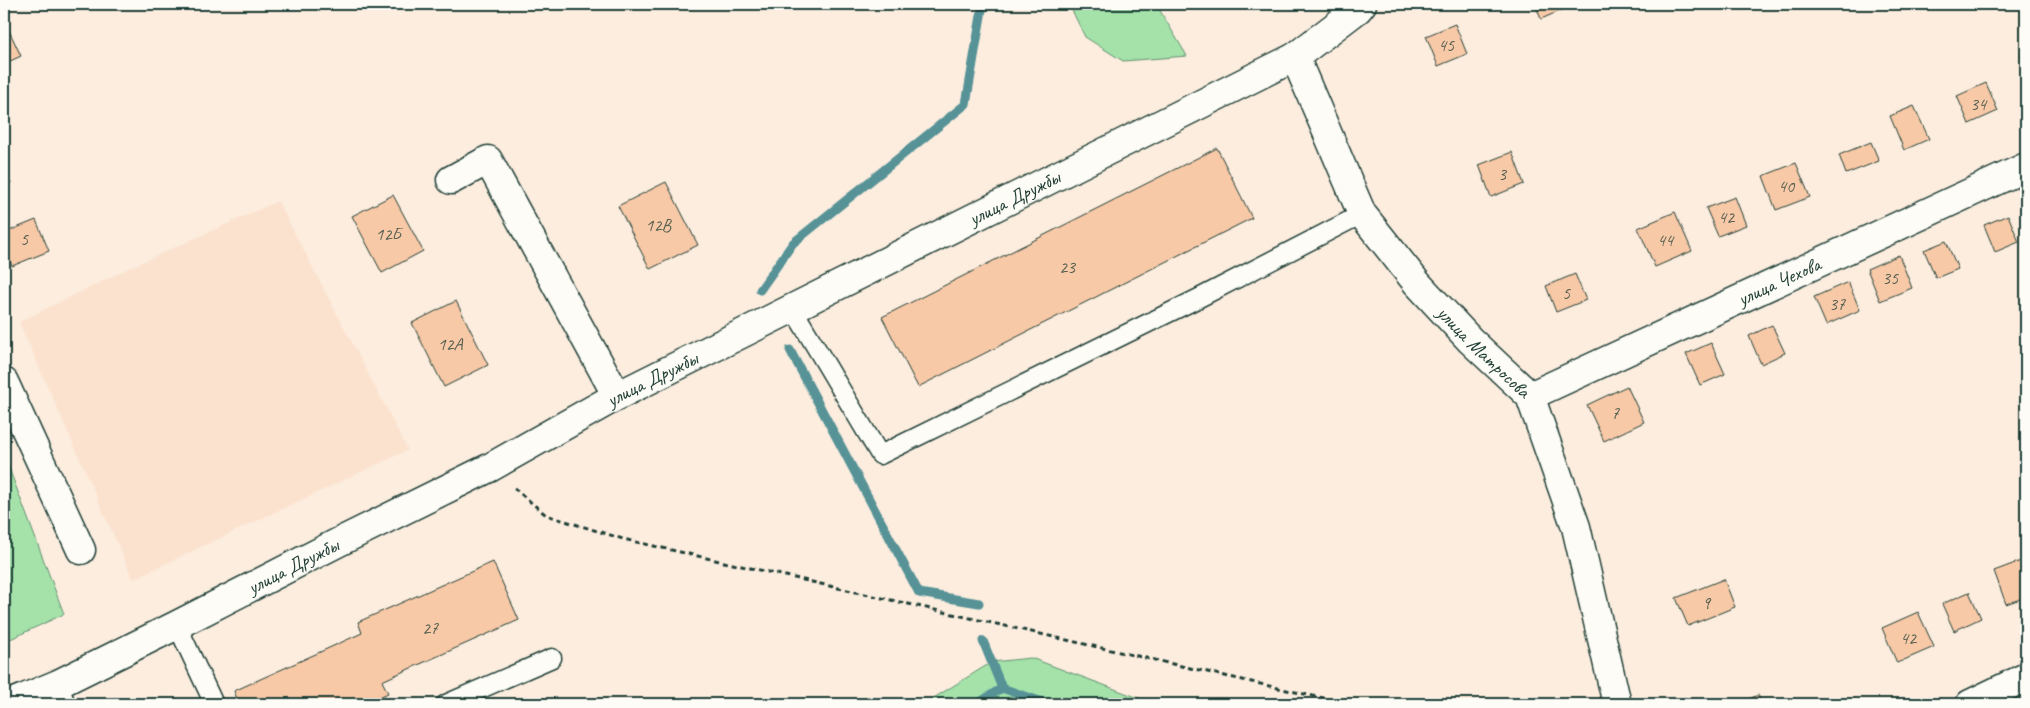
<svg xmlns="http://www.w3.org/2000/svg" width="2030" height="708" font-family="Caveat,sans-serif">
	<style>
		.built { fill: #fbe2ce }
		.green { fill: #a4e2aa; stroke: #62906f }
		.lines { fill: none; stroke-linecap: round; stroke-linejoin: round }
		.stream { stroke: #569296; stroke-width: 9 }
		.building { fill: #f8c9a7; stroke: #1f3d34 }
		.service-casing { stroke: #1f3d34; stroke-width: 21 }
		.minor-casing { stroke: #1f3d34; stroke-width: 31 }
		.path { stroke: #1f3d34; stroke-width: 3; stroke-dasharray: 5 4; stroke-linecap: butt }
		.service { stroke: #fdfcf7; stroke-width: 18 }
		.minor { stroke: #fdfcf7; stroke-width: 28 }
		.labels { text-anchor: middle; stroke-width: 4.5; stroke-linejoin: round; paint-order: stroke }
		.number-label { font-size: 18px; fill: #556051 }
		.street-label { font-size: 20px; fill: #1f3d34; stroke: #fdfcf7 }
	</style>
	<rect width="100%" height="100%" fill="#fceddf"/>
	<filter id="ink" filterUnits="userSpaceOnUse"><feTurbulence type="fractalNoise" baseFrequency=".02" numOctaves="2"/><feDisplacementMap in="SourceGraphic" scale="10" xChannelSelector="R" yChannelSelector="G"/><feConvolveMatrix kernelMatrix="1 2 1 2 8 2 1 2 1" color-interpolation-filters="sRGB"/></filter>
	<g filter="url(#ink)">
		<path class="built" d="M278 201 408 450 133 579 19 322 127 269Z"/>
		<g class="green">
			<path d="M1069 4H1156L1187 56 1123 61 1085 37Z"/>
			<path d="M4 455 64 614 4 642Z"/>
			<path d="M1031 658 1155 704H924L992 662Z"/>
		</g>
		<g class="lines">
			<g class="stream">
				<path d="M760 290 793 243 966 104 983 4"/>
				<path d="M790 350 919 593 979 603"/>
				<path d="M1002 688 1048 704"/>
				<path d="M977 704 1002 688 983 641"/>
			</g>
		</g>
		<g class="building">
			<path d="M1535 4H1570L1572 6 1541 19Z"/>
			<path d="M4 20 21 56 4 64Z"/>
			<path d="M1455 24 1467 54 1438 66 1426 36Z"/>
			<path d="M2026 53V66L2021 55Z"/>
			<path d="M1986 83 1998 111 1969 124 1957 96Z"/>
			<path d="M1914 106 1929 139 1904 150 1890 116Z"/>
			<path d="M1871 142 1879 161 1846 174 1839 155Z"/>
			<path d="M1217 148 1252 218 918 387 882 317Z"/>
			<path d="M1512 152 1524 184 1491 197 1479 165Z"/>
			<path d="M1796 163 1810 197 1776 210 1763 176Z"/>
			<path d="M4 168 11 183 4 186Z"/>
			<path d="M666 182 698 245 650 269 618 206Z"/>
			<path d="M393 195 423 251 382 273 352 216Z"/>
			<path d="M1735 197 1746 225 1718 236 1706 208Z"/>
			<path d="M1675 212 1692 251 1655 267 1638 228Z"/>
			<path d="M2008 215 2019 242 1995 252 1984 225Z"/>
			<path d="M36 220 49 251 12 266 4 246V233Z"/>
			<path d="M1946 241 1958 269 1936 278 1924 250Z"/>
			<path d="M1899 255 1912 288 1880 301 1867 269Z"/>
			<path d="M1575 274 1586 300 1556 312 1546 286Z"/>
			<path d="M1848 282 1860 310 1826 325 1814 297Z"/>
			<path d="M456 301 488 365 444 387 412 323Z"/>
			<path d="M1772 325 1785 353 1761 364 1749 336Z"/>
			<path d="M1711 343 1725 374 1700 385 1686 354Z"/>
			<path d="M1627 386 1644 422 1604 441 1587 405Z"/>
			<path d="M2026 559V597L2006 604 1994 571Z"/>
			<path d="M493 562 519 620 382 681 388 693 364 704H239L234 691 362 633 358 622Z"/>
			<path d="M1724 579 1735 607 1688 626 1676 598Z"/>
			<path d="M1969 592 1981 618 1954 631 1942 604Z"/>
			<path d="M1918 612 1934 647 1897 663 1882 628Z"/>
			<path d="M1758 695 1762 704H1737Z"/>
		</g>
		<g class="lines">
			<defs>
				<g id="service">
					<path d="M793 309 880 455 1201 297 1362 214"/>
					<path d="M177 625 214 704"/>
					<path d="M58 684 66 704"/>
					<path d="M446 704 552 658"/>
				</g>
				<g id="minor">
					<path id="s1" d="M1295 57 1362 214 1417 283 1470 340 1530 396 1576 527 1617 704"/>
					<path d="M451 180 488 160 617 396"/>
					<path d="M4 382 81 550"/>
					<path id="s2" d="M1530 396 2026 167"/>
					<path id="s3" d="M10 704 58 684 177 625 339 542 491 467 617 396 1295 57 1358 9 1362 4"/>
					<path d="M1970 704 2026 677"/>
				</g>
			</defs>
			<use href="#service" class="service-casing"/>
			<use href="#minor" class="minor-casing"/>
			<path class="path" d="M514 488 546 515 623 539 1313 696 1354 704"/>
			<use href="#service" class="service"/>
			<use href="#minor" class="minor"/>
		</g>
	</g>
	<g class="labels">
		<g class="number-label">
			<text x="1446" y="51">45</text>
			<text x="1978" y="110">34</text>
			<text x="1502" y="180">3</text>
			<text x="1786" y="192">40</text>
			<text x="1726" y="223">42</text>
			<text x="658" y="231">12В</text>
			<text x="388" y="240">12Б</text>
			<text x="24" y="245">5</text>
			<text x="1665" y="246">44</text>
			<text x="1067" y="273">23</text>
			<text x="1890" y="284">35</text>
			<text x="1566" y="299">5</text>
			<text x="1837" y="310">37</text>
			<text x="450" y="350">12А</text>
			<text x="1615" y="419">7</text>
			<text x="1706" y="609">9</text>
			<text x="430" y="634">27</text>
			<text x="1908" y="644">42</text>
		</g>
		<g class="street-label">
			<text dy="7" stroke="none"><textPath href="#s3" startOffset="1125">улица Дружбы</textPath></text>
			<text dy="7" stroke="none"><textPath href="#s2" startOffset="274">улица Чехова</textPath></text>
			<text dy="7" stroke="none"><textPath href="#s1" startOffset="355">улица Матросова</textPath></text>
			<text dy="7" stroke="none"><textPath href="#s3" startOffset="720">улица Дружбы</textPath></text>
			<text dy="7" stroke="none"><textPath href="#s3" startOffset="315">улица Дружбы</textPath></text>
		</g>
	</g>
	<rect width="2030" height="708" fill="none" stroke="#fdfcf7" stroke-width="20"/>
	<rect x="10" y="10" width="2010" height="688" fill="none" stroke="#1f3d34" stroke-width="2" filter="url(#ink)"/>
</svg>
